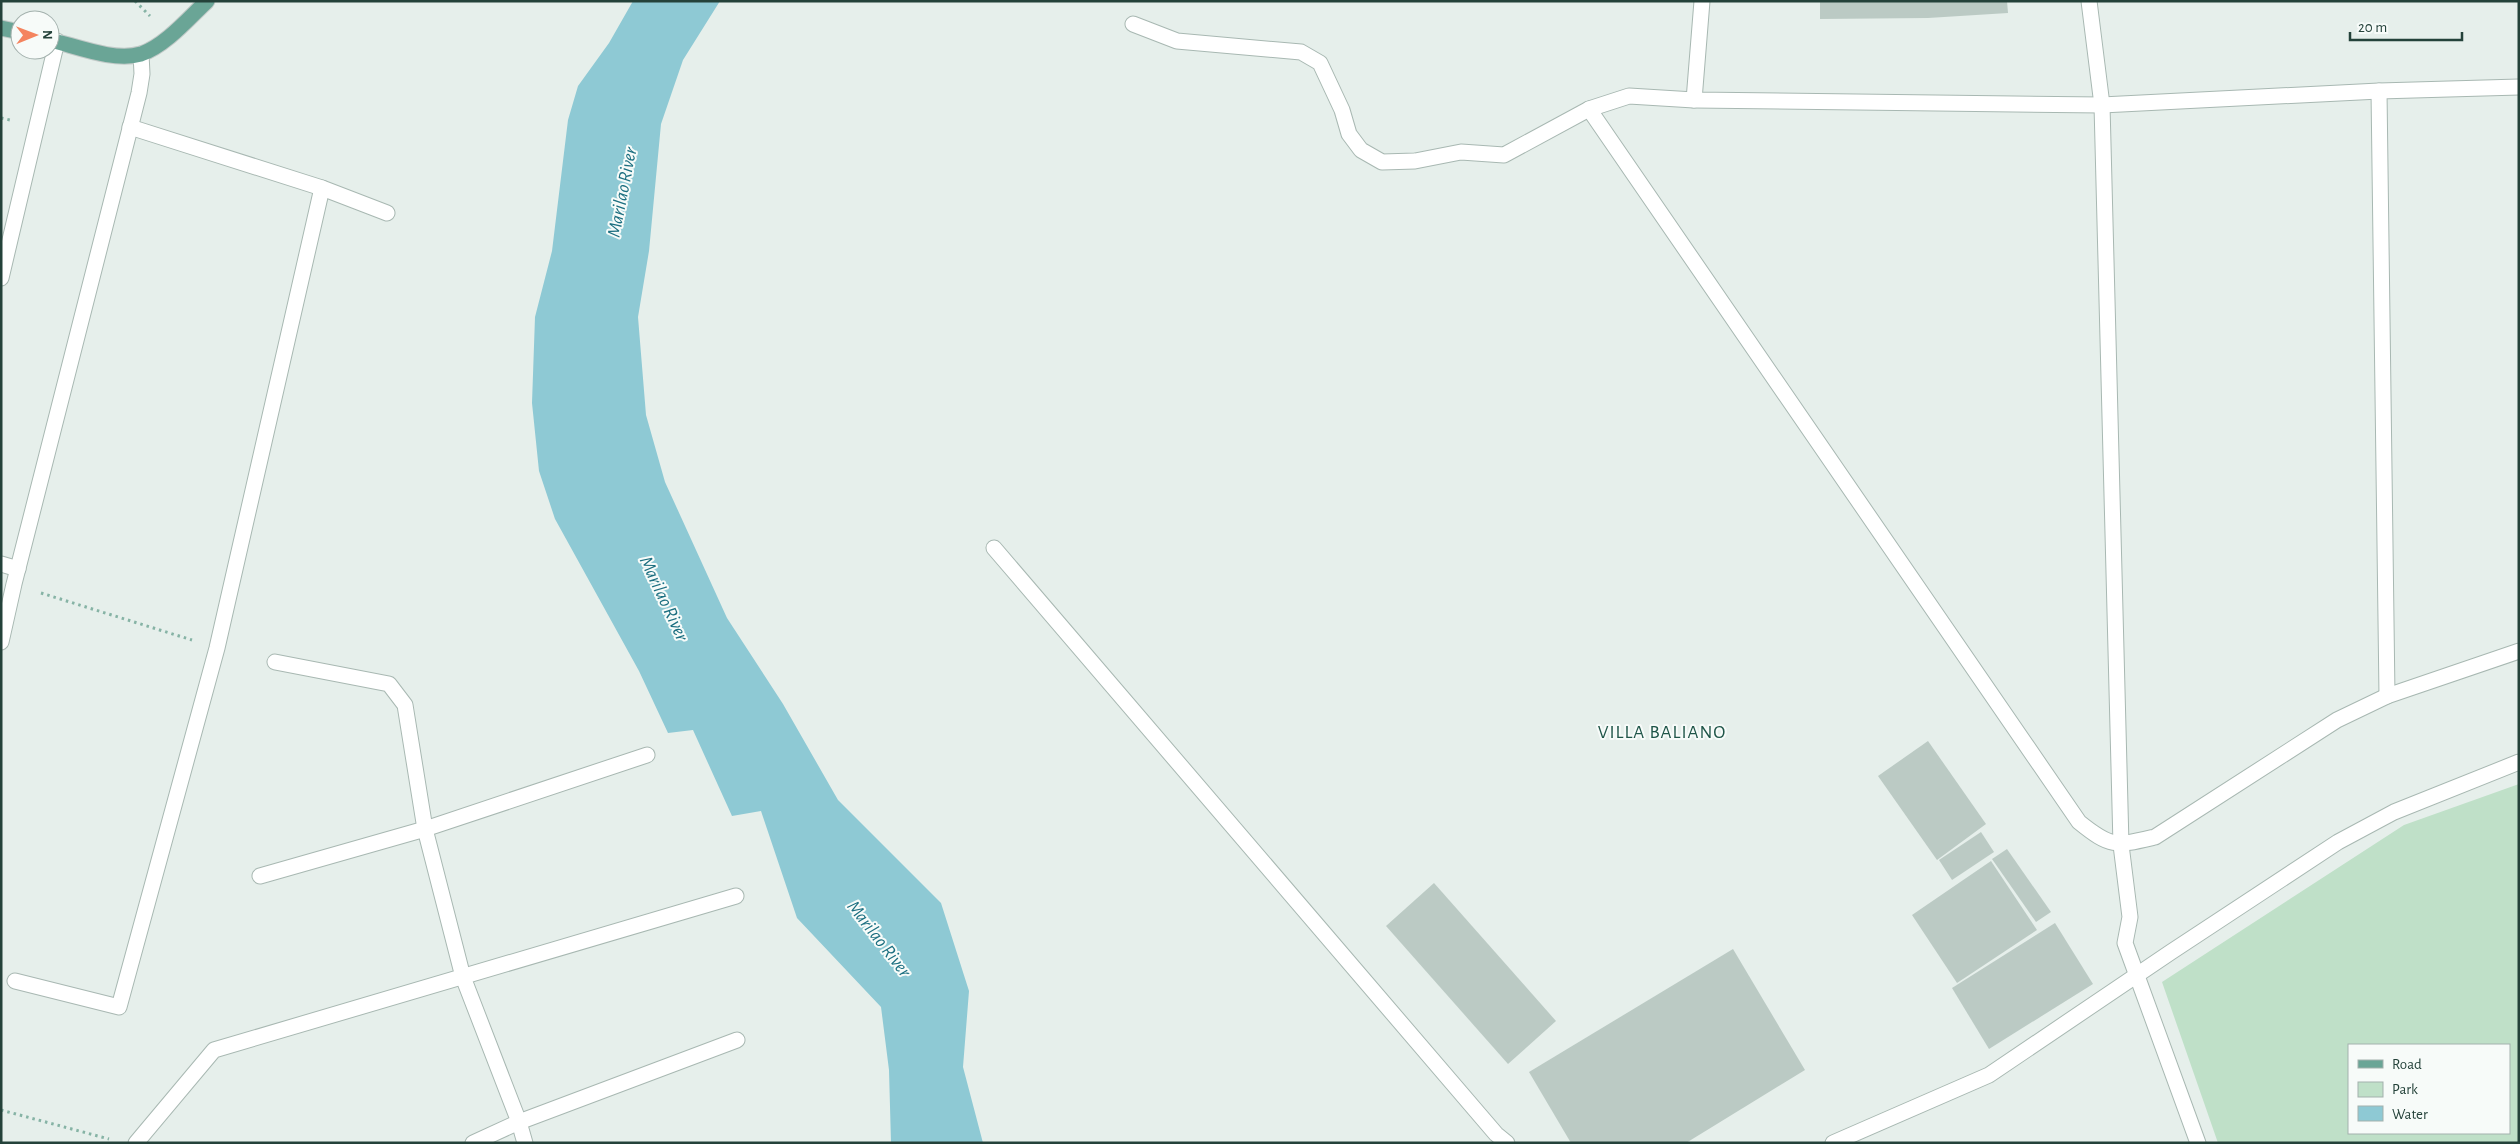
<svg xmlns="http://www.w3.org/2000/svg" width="2520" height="1144" font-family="'Alegreya Sans',sans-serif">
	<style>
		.green { fill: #bfe0c8; fill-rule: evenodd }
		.water { fill: #8ec9d4 }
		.building { fill: #bbcac4 }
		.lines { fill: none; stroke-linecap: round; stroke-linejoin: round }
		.minor-casing { stroke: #a8b8b2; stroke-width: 17 }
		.major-casing { stroke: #c2cac8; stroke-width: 17 }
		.path { stroke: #86b3a5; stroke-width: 3; stroke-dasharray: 2.5 4; stroke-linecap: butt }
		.minor { stroke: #fff; stroke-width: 15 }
		.major { stroke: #6aa596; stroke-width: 15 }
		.labels { text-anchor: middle; stroke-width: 4; stroke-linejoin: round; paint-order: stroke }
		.water-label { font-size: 19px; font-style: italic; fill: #1c6f80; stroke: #f7fbf9 }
		.neighbourhood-label { font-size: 19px; letter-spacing: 1px; fill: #1f5548; stroke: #f7fbf9 }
	</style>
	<rect width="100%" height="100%" fill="#e6efeb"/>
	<path class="green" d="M2519 784V1143H2218L2162 982 2404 825ZM2349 1045H2509V1133H2349Z"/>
	<path class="water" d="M633 1H720L683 60 661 124 649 251 638 317 646 415 665 482 727 618 783 704 838 800 941 903 969 991 963 1067 983 1143H891L889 1070 881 1007 797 918 761 811 732 816 693 730 668 733 639 671 555 519 539 471 532 403 535 317 552 251 568 120 578 86 609 43Z"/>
	<g class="building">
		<path d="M1820 1H2007L2008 13 1928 18 1820 19Z"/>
		<path d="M1928 741 1986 824 1937 860 1878 776Z"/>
		<path d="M1981 832 1994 852 1952 880 1939 860Z"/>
		<path d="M2007 849 2051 912 2036 922 1992 859Z"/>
		<path d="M1991 861 2037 930 1957 983 1912 915Z"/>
		<path d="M1434 883 1556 1021 1508 1064 1386 926Z"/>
		<path d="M2055 923 2093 984 1989 1049 1952 988Z"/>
		<path d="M1733 949 1805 1070 1686 1143H1571L1529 1072Z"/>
	</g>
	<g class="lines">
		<defs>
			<g id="minor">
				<path d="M2089 1 2102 105 2121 845 2130 917 2125 943 2198 1143"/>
				<path d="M1133 24 1177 41 1301 52 1320 63 1342 110 1349 134 1361 150 1382 162 1415 161 1461 152 1504 155 1589 109 1629 96 1694 100 2102 105 2379 91 2519 87"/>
				<path d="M2379 91 2387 696"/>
				<path d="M1694 100 1702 1"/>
				<path d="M1589 109 2079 822C2111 848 2116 846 2155 837L2337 720 2387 696 2519 651"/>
				<path d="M130 127 322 188 387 213"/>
				<path d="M1 278 57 41"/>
				<path d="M994 548 1496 1134 1507 1143"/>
				<path d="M1 564 18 569"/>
				<path d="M1 642 14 584 139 93 142 74 141 54"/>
				<path d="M275 662 389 684 405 705 425 829 463 977 519 1122 525 1143"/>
				<path d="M260 876 425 829 647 755"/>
				<path d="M15 981 119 1007 217 648 322 188"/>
				<path d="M136 1143 214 1050 736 896"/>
				<path d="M473 1143 519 1122 737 1040"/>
				<path d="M1833 1143 1989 1075 2171 952 2338 842 2394 812 2519 762"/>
			</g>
			<g id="major">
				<path d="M1 28 20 32"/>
				<path d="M50 40C76 46 114 62 141 54 165 46 189 18 207 1"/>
			</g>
		</defs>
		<use href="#minor" class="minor-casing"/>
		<use href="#major" class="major-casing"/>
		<g class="path">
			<path d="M135 1 150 16"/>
			<path d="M1 118 10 120"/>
			<path d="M41 593 192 640"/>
			<path d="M1 1110 109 1139"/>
		</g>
		<use href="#minor" class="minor"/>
		<use href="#major" class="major"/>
	</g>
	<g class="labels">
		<g class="water-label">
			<text transform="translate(621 192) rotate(-79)" y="7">Marilao River</text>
			<text transform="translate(665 598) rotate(65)" y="7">Marilao River</text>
			<text transform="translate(880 938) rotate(52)" y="7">Marilao River</text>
		</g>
		<g class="neighbourhood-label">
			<text x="1662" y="738">VILLA BALIANO</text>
		</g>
	</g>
	<rect width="2520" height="1144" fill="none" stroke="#24423a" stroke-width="5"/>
	<rect x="2348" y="1044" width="162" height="90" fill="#f7fbf9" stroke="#a3b1ad"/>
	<rect x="2358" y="1060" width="25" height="8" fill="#6aa596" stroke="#a3b1ad"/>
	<text x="2392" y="1069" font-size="15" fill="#24423a">Road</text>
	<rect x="2358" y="1082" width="25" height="15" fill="#bfe0c8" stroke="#a3b1ad"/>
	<text x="2392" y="1094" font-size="15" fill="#24423a">Park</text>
	<rect x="2358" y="1106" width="25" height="15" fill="#8ec9d4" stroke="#a3b1ad"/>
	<text x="2392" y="1119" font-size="15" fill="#24423a">Water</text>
	<g transform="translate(35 35) rotate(89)"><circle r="24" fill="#f7fbf9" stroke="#a3b1ad"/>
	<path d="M0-4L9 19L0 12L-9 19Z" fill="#f4845f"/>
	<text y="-8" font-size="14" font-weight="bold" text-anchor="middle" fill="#24423a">N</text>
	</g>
	<path d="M2350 32v8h112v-8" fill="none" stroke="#24423a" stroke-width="2.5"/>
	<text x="2358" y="32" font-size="15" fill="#24423a" stroke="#f7fbf9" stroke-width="4" paint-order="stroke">20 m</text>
</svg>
